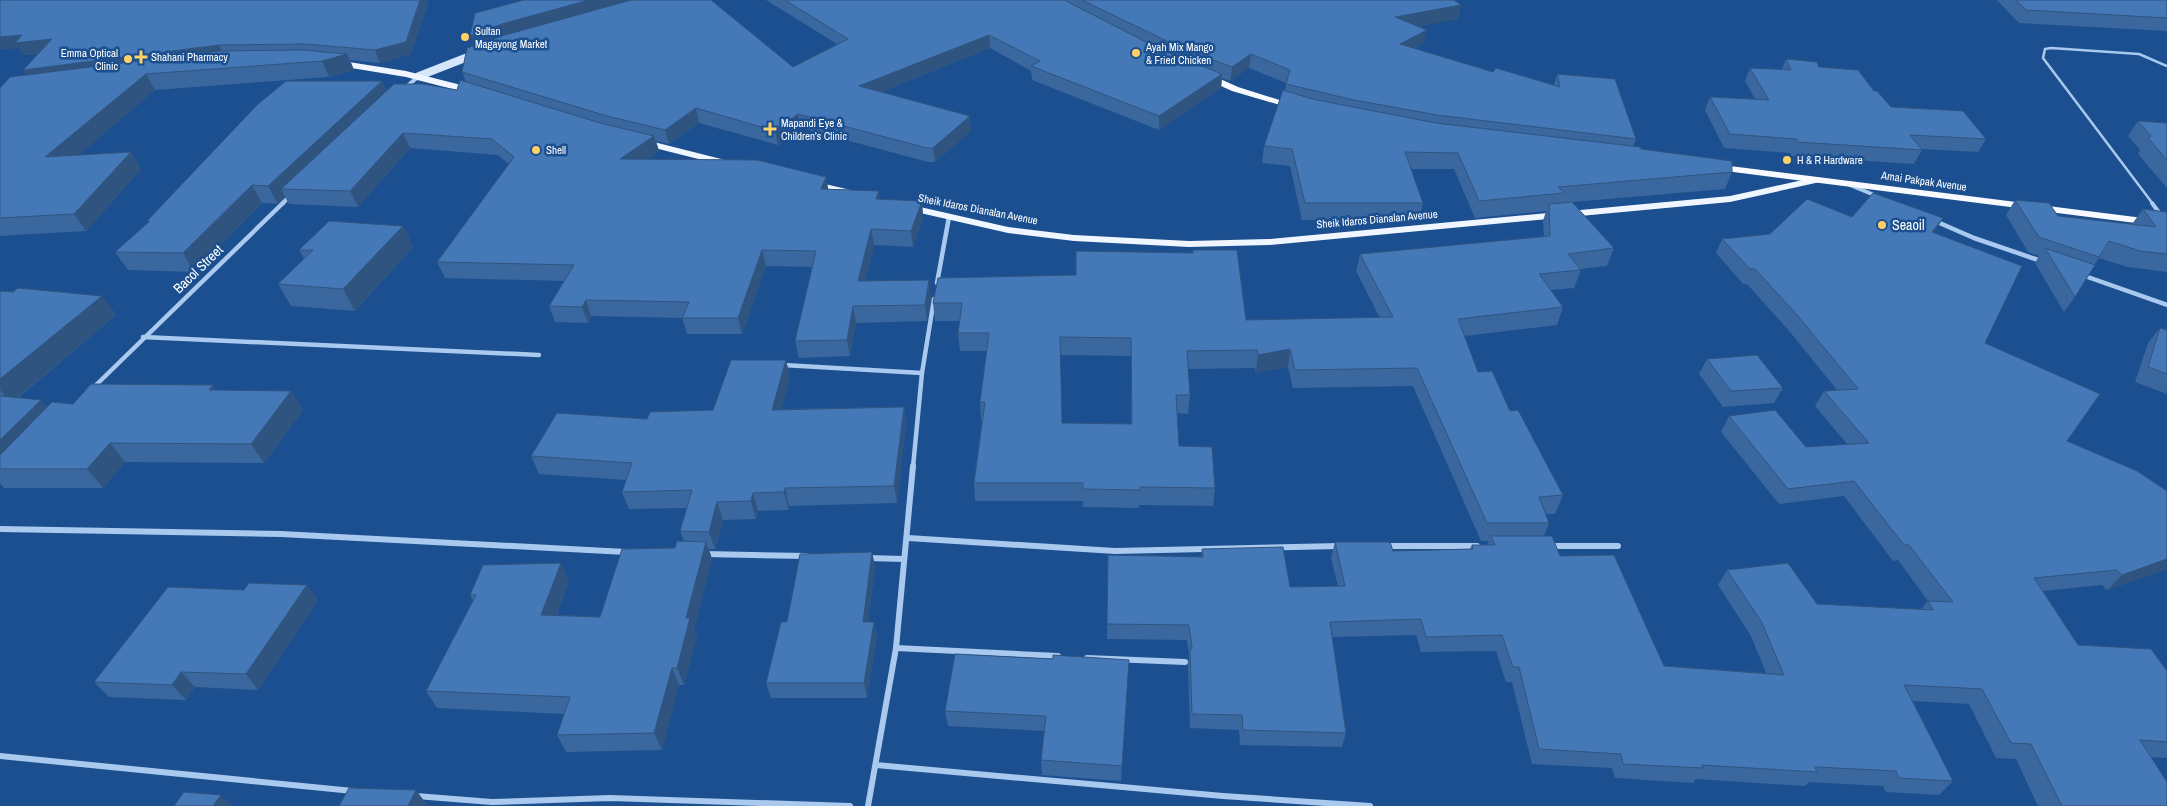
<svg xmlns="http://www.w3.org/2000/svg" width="2167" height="806" font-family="'Archivo Narrow',sans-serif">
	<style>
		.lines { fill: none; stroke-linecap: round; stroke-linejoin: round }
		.service-far1 { stroke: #a9c9ee; stroke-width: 2.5 }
		.service { stroke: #a9c9ee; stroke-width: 4 }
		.minor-far2 { stroke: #a9c9ee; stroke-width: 4 }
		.minor-far1 { stroke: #a9c9ee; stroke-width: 4.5 }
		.minor { stroke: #a9c9ee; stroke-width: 6 }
		.secondary { stroke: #d6e6fa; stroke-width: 8 }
		.primary { fill: #f0f6ff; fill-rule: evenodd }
		.trunk { fill: #f8faff; fill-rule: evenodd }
		.wall { fill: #3a679d; fill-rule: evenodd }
		.shaded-wall { fill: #305480 }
		.building { fill: #4478b7; stroke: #305480; fill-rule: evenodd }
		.poi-dot { fill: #ffd166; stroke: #1b4f8f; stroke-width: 2 }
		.labels { text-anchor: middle; stroke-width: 5; stroke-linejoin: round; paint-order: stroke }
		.far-poi-label { font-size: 11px; fill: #fff; stroke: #1b4f8f; text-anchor: start }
		.far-street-label { font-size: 11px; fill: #fff; stroke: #1b4f8f }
		.poi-label { font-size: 14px; fill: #fff; stroke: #1b4f8f; text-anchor: start }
		.street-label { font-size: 14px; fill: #fff; stroke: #1b4f8f }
	</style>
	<rect width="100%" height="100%" fill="#1b4f8f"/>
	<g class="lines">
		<path class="service-far1" d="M2153 204 2043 58 2045 49 2051 48 2139 54 2167 66"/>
		<path class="service" d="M2152 203 2160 214"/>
		<g class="minor-far2">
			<path d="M406 87 419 76"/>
			<path d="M1850 185 1879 197"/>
			<path d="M282 204 290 196"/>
		</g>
		<g class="minor-far1">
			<path d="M1935 221 1974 238 2044 262"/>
			<path d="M2082 275 2167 305"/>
			<path d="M937 283 949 217"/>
			<path d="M143 337 539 355"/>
			<path d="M783 365 922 373"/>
			<path d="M94 387 283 203"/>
			<path d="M913 467 922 373 934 299"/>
		</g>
		<g class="minor">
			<path d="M0 529 281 534 626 552"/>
			<path d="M908 538 1115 551 1340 546"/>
			<path d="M1386 546H1477"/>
			<path d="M1551 546H1618"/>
			<path d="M705 554 806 556"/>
			<path d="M867 558 904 559"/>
			<path d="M896 648 1058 656"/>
			<path d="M1087 658 1185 662"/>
			<path d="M0 756 353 791"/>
			<path d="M876 765 1223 796 1370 806"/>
			<path d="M416 796 492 802 610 798 850 806"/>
			<path d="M868 806 896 648 913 466"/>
		</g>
		<path class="secondary" d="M419 76 478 53"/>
		<g class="primary">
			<path d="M336 60 406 71 461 85 479 92 475 95 406 77 333 65 332 63Z"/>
			<path d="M642 139 733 162 735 164 730 167 639 144V140Z"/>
			<path d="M1816 177 1820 178V182L1730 202 1269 245 1189 247 1074 241 1008 233 907 210 902 207 907 204 1008 227 1074 235 1189 241 1269 239 1730 196Z"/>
			<path d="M812 181 855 191 856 193 851 196 808 186 807 184Z"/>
		</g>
		<g class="trunk">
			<path d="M1201 73H1207L1238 87 1302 107 1297 110 1232 91 1201 77Z"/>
			<path d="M1714 164 2167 221V227L1710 169 1709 167Z"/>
		</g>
	</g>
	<g class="wall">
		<path d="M0 0H426L428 4 411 54 380 63 350 60 354 70 329 77 155 90 78 155 141 169 86 231 0 236V88L27 75 23 70 38 54 23 55 19 48Z"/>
		<path d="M766 0H1454L1461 5 1458 19 1418 26 1424 43 1414 49 1493 72 1554 85 1557 74 1636 139 1633 146 1641 149 1732 172 1725 189 1572 202 1614 248 1607 266 1580 269 1581 270 1574 288 1550 290 1563 307 1557 325 1464 336 1478 372 1510 411 1563 495 1555 514H1546L1549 523 1544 536 1560 556 1664 666 1766 673 1751 636 1718 585 1727 570 1817 604 1921 609 1928 601 1898 560 1893 561 1844 496 1779 504 1721 432 1729 416 1806 447 1847 444 1815 406 1824 391 1837 390 1790 332 1747 284H1743L1716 253 1722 239 1770 234 1852 217 1943 218 1934 233 1985 343 2067 441 2167 569 2107 590 2102 585 2043 591 2078 645 2167 671V758L2150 757 2167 806H2038L2016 759 1996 758 1969 704 1913 701 1953 781 1939 795 1886 792 1883 786 1809 782 1805 786 1696 779 1693 783 1615 778 1612 768 1532 764 1512 682H1506L1496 651 1421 652 1416 635 1332 637 1346 733 1342 747 1240 745 1239 730 1190 728 1188 666 1189 655 1187 640 1107 639 1108 555 1201 557 1202 549 1290 587 1338 586 1331 558 1335 542 1393 551 1470 549 1472 545H1487L1489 541H1481L1413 386 1293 388 1288 367 1256 373 1255 368 1188 369 1190 395 1188 414 1177 413 1179 446 1215 488 1213 506 1139 505V508L1083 507V501H975L974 483 982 420H981L980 402 987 351H960L958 333 960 321H935L933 303 1076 275 1193 253V250L1246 320 1380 318 1356 271 1360 254 1544 237 1543 221 1546 211 1475 218 1454 169H1411L1423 203 1419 220H1302L1290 166 1262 163 1264 146 1285 91 1286 83 1249 68 1230 81 1222 78 1221 88 1159 130 1032 80 1031 71 990 48 881 92 971 131 935 162H928L801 128 778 145 699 123 669 144 656 141 659 151 647 159 826 177 828 189 879 191 880 199 922 201 923 217 913 247 874 245 865 281 931 296 927 321 856 323 850 356 799 358 795 341 812 267 766 266 742 334H687L682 318 591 316 588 323 555 322 549 306 564 281 445 278 437 262 509 164 498 155 410 148 358 207 289 204 285 197 278 204 262 203 194 272 128 270 115 252 148 222 147 221 382 81 387 91 457 90 466 82 462 72 793 67 837 44ZM1060 355 1131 356V424L1062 423Z"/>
		<path d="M1997 0H2167V31L2019 23Z"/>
		<path d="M1786 59 1819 67 1874 91 1891 107 1986 139 1978 152 1921 149 1922 150 1914 164 1792 156 1790 153 1724 148 1705 110 1710 97 1755 99 1745 81 1750 68 1782 69Z"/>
		<path d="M2138 121 2167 123V188L2138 154 2140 150 2128 136Z"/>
		<path d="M2015 200 2058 216 2132 224 2143 209 2167 212V272L2128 267 2099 258 2094 265 2075 297 2064 312 2035 263 2039 256 2028 252 2006 215Z"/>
		<path d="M403 226 413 247 355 311 291 306 278 284 304 259 299 250Z"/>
		<path d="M0 291 102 296 116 315 18 398 47 407 73 404 217 390 291 391 303 410 264 463 125 462 103 488H4L0 483Z"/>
		<path d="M2160 328 2167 330V394L2135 382 2148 343Z"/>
		<path d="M1707 359 1783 388 1774 403 1723 407 1699 374Z"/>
		<path d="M786 360 790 378 781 409 904 407 906 424 897 503 789 506 788 510 758 511 756 519 723 520 715 549H709L712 559 694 629 697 636 684 685H679L662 750 566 752 557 735 564 714 437 708 426 691 473 601 470 595 569 581 557 615 600 617 684 541 680 531 687 508 629 509 622 492 626 480 539 474 531 456 647 419 713 410Z"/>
		<path d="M872 552 875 567 868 622H874L877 637 867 698H771L766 683 787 622Z"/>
		<path d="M318 600 258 690 195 687 186 700 109 697 94 682Z"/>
		<path d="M1128 675 1121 781 1042 775 1041 760 1045 731 948 726 945 711Z"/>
	</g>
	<g class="shaded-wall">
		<path d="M420 0H426L428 4 411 54 380 63 375 50Z"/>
		<path d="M589 0H640L475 49 470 36 502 24Z"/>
		<path d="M1461 5 1458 19 1393 31 1395 17Z"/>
		<path d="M1427 30 1424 43 1397 58 1400 44Z"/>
		<path d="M22 35 52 39 59 52 23 55 19 48 0 50V37Z"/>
		<path d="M989 35 990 48 861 100 859 86Z"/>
		<path d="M219 45 226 57 31 82 23 70Z"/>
		<path d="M347 54 354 70 329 77 322 61Z"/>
		<path d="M1251 54 1249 68 1230 81 1232 67Z"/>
		<path d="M146 74 155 90 56 174 45 157Z"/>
		<path d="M1222 74 1221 88 1159 130V116Z"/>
		<path d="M382 81 390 98 281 189 285 197 278 204 268 186Z"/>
		<path d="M696 108 699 123 669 144 665 130Z"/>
		<path d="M798 114 801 128 778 145 775 131Z"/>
		<path d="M970 116 971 131 935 162 933 148Z"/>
		<path d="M403 133 410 148 358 207 350 191Z"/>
		<path d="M654 136 659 151 625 174 620 159Z"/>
		<path d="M131 152 141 169 86 231 74 214Z"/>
		<path d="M826 177 829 193 821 189Z"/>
		<path d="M252 185 262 203 194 272 183 253Z"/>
		<path d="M879 191 881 207 876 199Z"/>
		<path d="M922 201 923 217 913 247 911 231Z"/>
		<path d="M1943 218 1934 233 1932 232Z"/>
		<path d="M403 226 413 247 355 311 343 289Z"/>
		<path d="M871 229 874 245 861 298 858 281Z"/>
		<path d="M762 250 766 266 742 334 738 318Z"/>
		<path d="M929 280 931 296 927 321 925 305Z"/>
		<path d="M102 296 116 315 11 403 0 390V379Z"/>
		<path d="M586 300 591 316 588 323 582 307Z"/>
		<path d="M853 306 856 323 850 356 847 340Z"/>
		<path d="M1290 349 1288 367 1256 373 1258 355Z"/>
		<path d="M786 360 790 378 776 427 772 410Z"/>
		<path d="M213 385 226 404 209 390Z"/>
		<path d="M291 391 303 410 264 463 251 444Z"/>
		<path d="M41 400 57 420 0 469V440Z"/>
		<path d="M904 407 906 424 897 503 894 486Z"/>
		<path d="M110 443 125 462 103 488 87 469Z"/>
		<path d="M785 488 789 506 788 510 784 492Z"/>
		<path d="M753 493 758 511 756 519 751 501Z"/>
		<path d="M717 502 723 520 715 549 709 532Z"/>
		<path d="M706 542 712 559 694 629 697 636 684 685 677 668 686 618Z"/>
		<path d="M872 552 875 567 866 637 863 622Z"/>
		<path d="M2167 559V569L2107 590 2122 575Z"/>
		<path d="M561 563 569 581 550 632 541 615Z"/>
		<path d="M307 585 318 600 258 690 246 674Z"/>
		<path d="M874 622 877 637 867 698 864 683Z"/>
		<path d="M672 668 679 685 662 750 654 733Z"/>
		<path d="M181 672 195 687 186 700 172 685Z"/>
		<path d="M416 790 428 806H408Z"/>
		<path d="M221 795 232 806H213Z"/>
	</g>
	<g class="building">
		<path d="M0 0H420L406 42 375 50 305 44 219 45 23 70 52 39 15 43 22 35 0 37Z"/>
		<path d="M524 0H589L502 24 470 36 475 13Z"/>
		<path d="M631 0H711L793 67 848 39 785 0H1064L1160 49 1222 74 1159 116 1031 66 1040 61 989 35 859 86 970 116 933 148H927L798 114 775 131 696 108 665 130 607 116 462 72 467 48 505 35Z"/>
		<path d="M1082 0H1454L1461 5 1395 17 1427 30 1400 44 1493 72 1496 68 1560 87 1557 74 1615 79 1636 139 1437 115 1354 100 1286 84 1290 70 1251 54 1232 67 1175 45Z"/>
		<path d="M2016 0H2167V18L2026 10Z"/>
		<path d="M303 50 347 54 322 61 146 74 45 157 131 152 74 214 0 218V88L10 77 218 51Z"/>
		<path d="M1786 59 1817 62 1819 67 1858 70 1874 91H1877L1891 107 1963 111 1986 139 1910 135 1922 150 1798 142 1796 139 1730 134 1710 97 1769 100 1750 68 1791 70Z"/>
		<path d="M460 80 600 123 654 136 620 159 757 160 826 177 821 189 879 191 876 199 922 201 911 231 871 229 858 281 929 280 925 305 853 306 847 340 795 341 816 251 762 250 738 318H682L689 302 586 300 582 307 549 306 574 265 437 262 514 157 492 139 403 133 350 191 281 189 394 84H423L457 90Z"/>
		<path d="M286 81H382L268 186 252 185 183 253 115 252 150 221H147L257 105Z"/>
		<path d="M1283 90 1312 99 1436 123 1640 147 1641 149 1732 161V172L1558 187 1564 193 1479 201 1458 153 1405 152 1423 203H1305L1292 149 1264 146Z"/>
		<path d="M2138 121 2167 123V160L2148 138 2151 136Z"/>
		<path d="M1873 193 1943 218 1932 232 2022 266 1985 343 2100 394 2067 441 2137 471 2167 491V559L2122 575 2116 570 2034 578 2078 645 2151 649 2167 671V742L2140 740 2167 782V806H2062L2031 744 2011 743 1982 689 1904 685 1953 781 1899 778 1896 771 1815 767 1817 772 1702 765 1703 768 1623 764 1621 754 1539 749 1519 667H1513L1502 635 1426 637 1421 619 1330 622 1346 733 1243 730 1242 715 1192 714 1190 651 1192 647 1189 625 1107 624 1108 555 1203 557 1202 549 1283 547 1290 587 1345 586 1335 542H1390L1393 551 1473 549 1472 545H1495L1491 536H1552L1560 556 1614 555 1664 666 1784 675 1761 621 1727 570 1788 563 1817 604 1933 610 1928 601 1953 602 1909 545H1904L1854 481 1788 489 1729 416 1775 410 1806 447 1869 443 1824 391 1858 389 1798 316 1755 269H1750L1722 239 1770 234 1807 199 1852 217Z"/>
		<path d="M2015 200 2049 203 2058 216 2156 227 2143 209 2167 212V254L2140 251 2109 241 2099 257 2039 237Z"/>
		<path d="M1572 202 1614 248 1568 254 1581 270 1539 274 1563 307 1458 319 1478 372 1492 371 1510 411 1518 410 1563 495 1539 497 1549 523H1487L1417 368 1295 370 1290 349 1258 355 1257 350 1187 351 1190 395H1176L1179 446 1212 447 1215 488 1140 487V490L1083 489V483H974L985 402H980L989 333H958L962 303H933L938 278 1076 275V251L1193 253V250H1237L1246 320 1393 317 1360 254 1550 236 1549 204ZM1060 337 1131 338 1132 424 1062 423Z"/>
		<path d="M329 221 403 226 343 289 278 284 313 250H299Z"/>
		<path d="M2045 248 2095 265 2075 297Z"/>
		<path d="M18 288 102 296 0 379V291L13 292Z"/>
		<path d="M2160 328 2167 330V374L2148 367Z"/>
		<path d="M1757 355 1783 388 1731 391 1707 359Z"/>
		<path d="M731 360H786L772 410 904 407 894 486 785 488 784 492 753 493 751 501 717 502 709 532 680 531 692 490 622 492 632 463 531 456 557 413 647 419 650 412 713 410Z"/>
		<path d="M91 384 213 385 209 390 291 391 251 444 110 443 87 469H0V455L52 402 73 404Z"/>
		<path d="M0 396 41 400 0 440Z"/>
		<path d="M677 541 706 542 686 618H690L677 668H672L654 733 557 735 570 697 426 691 476 595H470L483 565 561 563 541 615 600 617 622 549 675 548Z"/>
		<path d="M872 552 863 622H874L864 683H766L781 622H787L800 554Z"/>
		<path d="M249 583 307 585 246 674 181 672 172 685 94 682 168 587 244 590Z"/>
		<path d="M955 654 1053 659V655L1129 660 1122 766 1041 760 1046 716 945 711Z"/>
		<path d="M349 788 416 790 408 806H339Z"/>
		<path d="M184 792 221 795 213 806H174Z"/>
	</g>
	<g class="poi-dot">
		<circle cx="465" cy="37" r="5"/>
		<circle cx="1136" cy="53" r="5"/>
		<path d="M138.5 49.5h5v5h5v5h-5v5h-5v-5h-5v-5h5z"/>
		<circle cx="128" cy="59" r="5"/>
		<path d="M767.5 121.5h5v5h5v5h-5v5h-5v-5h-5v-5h5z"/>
		<circle cx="536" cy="150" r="5"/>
		<circle cx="1787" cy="160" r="5"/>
		<circle cx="1882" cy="225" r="5"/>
	</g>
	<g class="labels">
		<g class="far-poi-label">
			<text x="475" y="35">Sultan<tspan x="475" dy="13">Magayong Market</tspan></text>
			<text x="1146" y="51">Ayah Mix Mango<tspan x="1146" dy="13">&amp; Fried Chicken</tspan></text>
			<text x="118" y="57" text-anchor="end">Emma Optical<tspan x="118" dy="13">Clinic</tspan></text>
			<text x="151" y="61">Shahani Pharmacy</text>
			<text x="781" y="127">Mapandi Eye &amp;<tspan x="781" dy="13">Children's Clinic</tspan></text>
			<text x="546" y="154">Shell</text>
			<text x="1797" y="164">H &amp; R Hardware</text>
		</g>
		<g class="far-street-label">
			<text transform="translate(1924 181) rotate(8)" y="4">Amai Pakpak Avenue</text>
			<text transform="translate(978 209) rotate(11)" y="4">Sheik Idaros Dianalan Avenue</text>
			<text transform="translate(1377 219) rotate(-5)" y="4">Sheik Idaros Dianalan Avenue</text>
		</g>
		<g class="poi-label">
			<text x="1892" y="230">Seaoil</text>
		</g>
		<g class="street-label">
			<text transform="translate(198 269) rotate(-44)" y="5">Bacol Street</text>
		</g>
	</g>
</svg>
